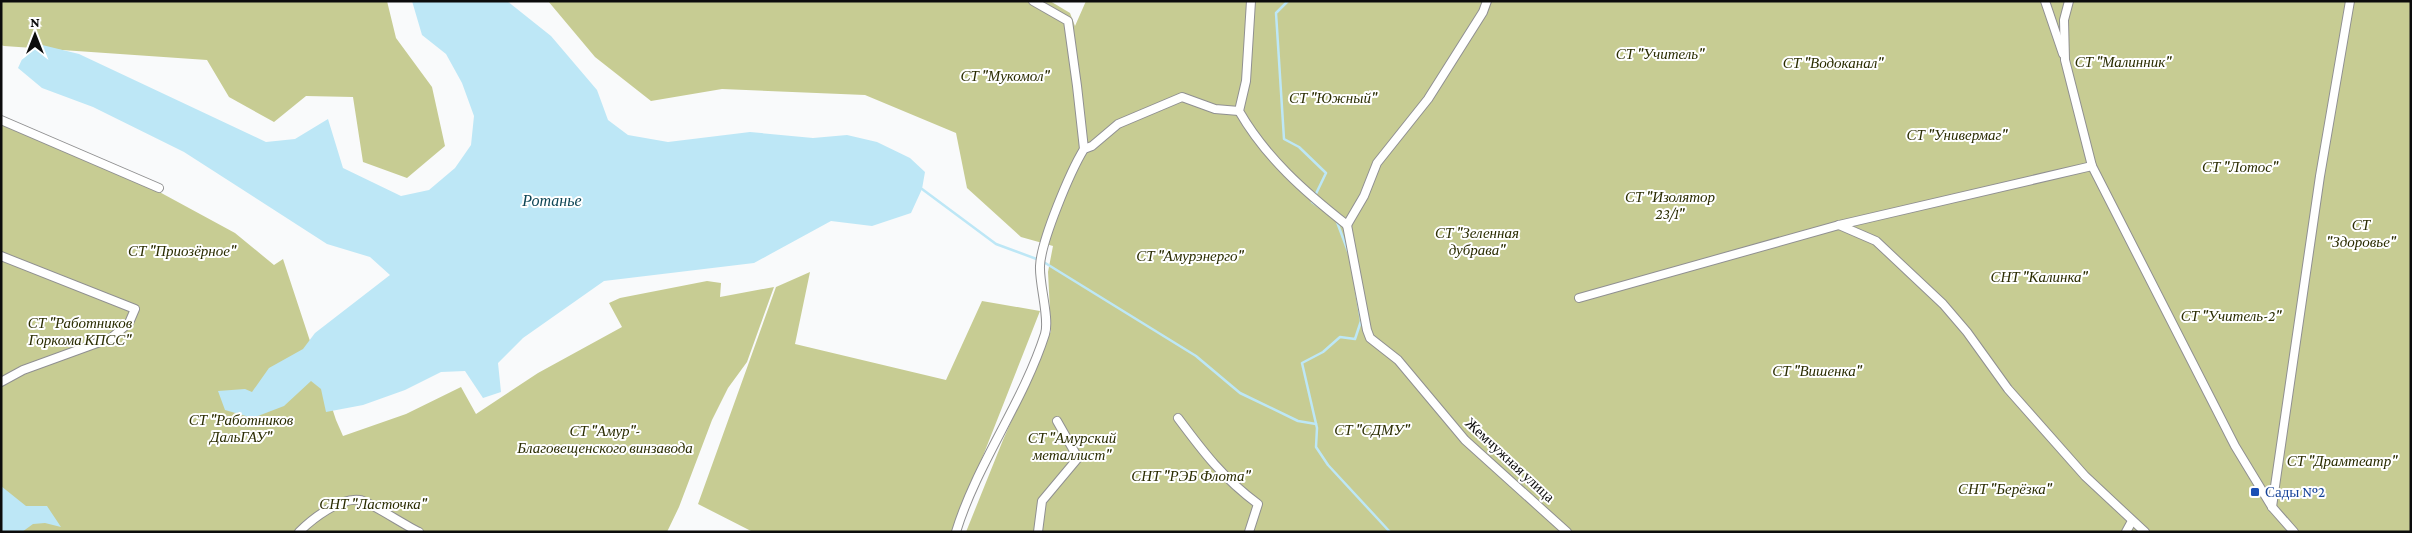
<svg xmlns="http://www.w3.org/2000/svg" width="2412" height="533" font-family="'Crimson Pro',serif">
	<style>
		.green { fill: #c7cc93 }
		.water { fill: #bde7f6 }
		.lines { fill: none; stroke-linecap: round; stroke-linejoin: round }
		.stream { stroke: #bde7f6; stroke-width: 2.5 }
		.minor-casing { stroke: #909091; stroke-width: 10 }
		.minor { stroke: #fff; stroke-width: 8 }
		.transit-dot { fill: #1a4fb4; stroke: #fff; stroke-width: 2 }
		.labels { text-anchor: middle; stroke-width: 4; stroke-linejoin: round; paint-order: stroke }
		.park-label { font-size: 15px; font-style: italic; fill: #2a2c01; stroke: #fff }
		.street-label { font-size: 15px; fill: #0c0c0c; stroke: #fff }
		.transit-label { font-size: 15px; fill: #164399; stroke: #fff; text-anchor: start }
		.water-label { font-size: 16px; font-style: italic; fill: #0e4656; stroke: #fff }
	</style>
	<rect width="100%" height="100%" fill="#f9fafb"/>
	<g class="green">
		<path d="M1 1H387L396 38 432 87 445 146 407 178 363 162 353 97 306 96 274 122 229 97 207 60 4 46 1 45Z"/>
		<path d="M548 1H1050L1070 13 1075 26 1086 1H2411V532H966L1003 440 1051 331 1048 272 1053 246 1021 237 967 188 956 133 865 95 722 89 651 101 595 57Z"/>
		<path d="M1 123 141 182 235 233 274 265 283 259 336 420 343 436 406 414 461 387 476 414 538 373 622 327 609 303 620 298 707 281 721 283 720 297 774 287 747 362 728 388 712 420 679 507 667 532H1Z"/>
		<path d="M810 272 795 344 946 380 982 301 1040 311 953 532H753L698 504 776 287Z"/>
	</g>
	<g class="water">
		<path d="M412 1H507L551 36 597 90 608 120 628 135 668 142 750 132 813 138 847 135 877 142 910 158 925 172 922 189 911 213 872 226 831 221 754 263 604 281 523 338 498 363 501 392 483 398 465 371 441 372 405 390 363 405 326 412 321 389 311 381 284 406 253 418 225 410 218 391 245 389 252 392 269 368 303 349 315 333 390 275 370 257 327 244 184 152 93 107 42 88 18 68 30 42 79 54 266 142 295 139 328 119 343 168 401 196 429 190 455 168 471 145 474 116 462 83 446 54 422 35Z"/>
		<path d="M1 486 26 506H47L61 527 45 523 33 524 22 532 1 531Z"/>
	</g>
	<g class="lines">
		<g class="stream">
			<path d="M1288 1 1276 13 1284 139 1299 147 1326 173 1312 202 1319 207"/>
			<path d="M922 189 996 244 1042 261 1196 356 1240 393 1298 421 1316 424"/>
			<path d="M1337 222 1349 254"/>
			<path d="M1356 291 1361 321 1355 339 1340 337 1323 352 1302 363 1317 428 1316 447 1328 465 1390 532"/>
		</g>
		<defs>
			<g id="minor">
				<path d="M1033 1 1068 21 1077 86 1084 149"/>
				<path d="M1251 1 1246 81 1239 111C1266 158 1305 192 1347 225"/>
				<path d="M2045 1 2063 54"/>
				<path d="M2069 1 2064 20 2065 60 2092 166 2235 446 2272 507 2294 532"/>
				<path d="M1 120 159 188"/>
				<path d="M1347 225 1367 330 1370 338 1398 360 1465 440 1567 532"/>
				<path d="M1347 225 1364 196 1377 163 1428 99 1483 12 1487 1"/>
				<path d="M1839 225 1876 241 1943 304 1967 332 2008 389 2085 476 2145 532"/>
				<path d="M1 256 135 309 129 323 111 338 23 370 1 382"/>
				<path d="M1579 298 1839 225 2092 166"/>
				<path d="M1178 418C1204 453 1223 478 1258 504L1249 532"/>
				<path d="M2272 507 2320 176 2350 1"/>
				<path d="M299 532C312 519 340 497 360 500 368 501 406 526 419 532"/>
				<path d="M956 532C977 463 1023 403 1045 334 1050 319 1039 284 1040 266 1041 241 1070 172 1084 149L1092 146 1118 124 1182 97 1215 109 1239 111"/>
				<path d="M1038 532 1042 501 1078 458 1057 421"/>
				<path d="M2126 532 2132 521"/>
			</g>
		</defs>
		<use href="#minor" class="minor-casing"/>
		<use href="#minor" class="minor"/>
	</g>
	<rect class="transit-dot" x="2250" y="487" width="10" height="10" rx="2.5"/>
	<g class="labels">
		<g class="park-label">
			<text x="1660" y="59">СТ "Учитель"</text>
			<text x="2123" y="67">СТ "Малинник"</text>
			<text x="1833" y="68">СТ "Водоканал"</text>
			<text x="1005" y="81">СТ "Мукомол"</text>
			<text x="1333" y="103">СТ "Южный"</text>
			<text x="1957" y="140">СТ "Универмаг"</text>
			<text x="2240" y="172">СТ "Лотос"</text>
			<text x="1670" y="202">СТ "Изолятор<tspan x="1670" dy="17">23/1"</tspan></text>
			<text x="2361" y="230">СТ<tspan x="2361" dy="17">"Здоровье"</tspan></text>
			<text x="1477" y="238">СТ "Зеленная<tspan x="1477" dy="17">дубрава"</tspan></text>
			<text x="182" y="256">СТ "Приозёрное"</text>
			<text x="1190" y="261">СТ "Амурэнерго"</text>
			<text x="2039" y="282">СНТ "Калинка"</text>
			<text x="2231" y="321">СТ "Учитель-2"</text>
			<text x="80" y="328">СТ "Работников<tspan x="80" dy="17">Горкома КПСС"</tspan></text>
			<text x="1817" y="376">СТ "Вишенка"</text>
			<text x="241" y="425">СТ "Работников<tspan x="241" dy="17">ДальГАУ"</tspan></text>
			<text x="1372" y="435">СТ "СДМУ"</text>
			<text x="605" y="436">СТ "Амур"-<tspan x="605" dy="17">Благовещенского винзавода</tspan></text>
			<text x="1072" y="443">СТ "Амурский<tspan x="1072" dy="17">металлист"</tspan></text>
			<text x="2342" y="466">СТ "Драмтеатр"</text>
			<text x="1191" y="481">СНТ "РЭБ Флота"</text>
			<text x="2005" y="494">СНТ "Берёзка"</text>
			<text x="373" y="509">СНТ "Ласточка"</text>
		</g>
		<g class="street-label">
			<text transform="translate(1510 460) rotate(43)" y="5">Жемчужная улица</text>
		</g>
		<g class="transit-label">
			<text x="2265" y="497">Сады №2</text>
		</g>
		<g class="water-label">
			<text x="552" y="206">Ротанье</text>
		</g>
	</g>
	<rect width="2412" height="533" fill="none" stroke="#0c0c0c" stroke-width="5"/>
	<g transform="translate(35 35)" stroke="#ffffff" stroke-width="4" paint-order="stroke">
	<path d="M0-4L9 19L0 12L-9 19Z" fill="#0c0c0c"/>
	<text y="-8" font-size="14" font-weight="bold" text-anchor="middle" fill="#0c0c0c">N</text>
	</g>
</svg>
